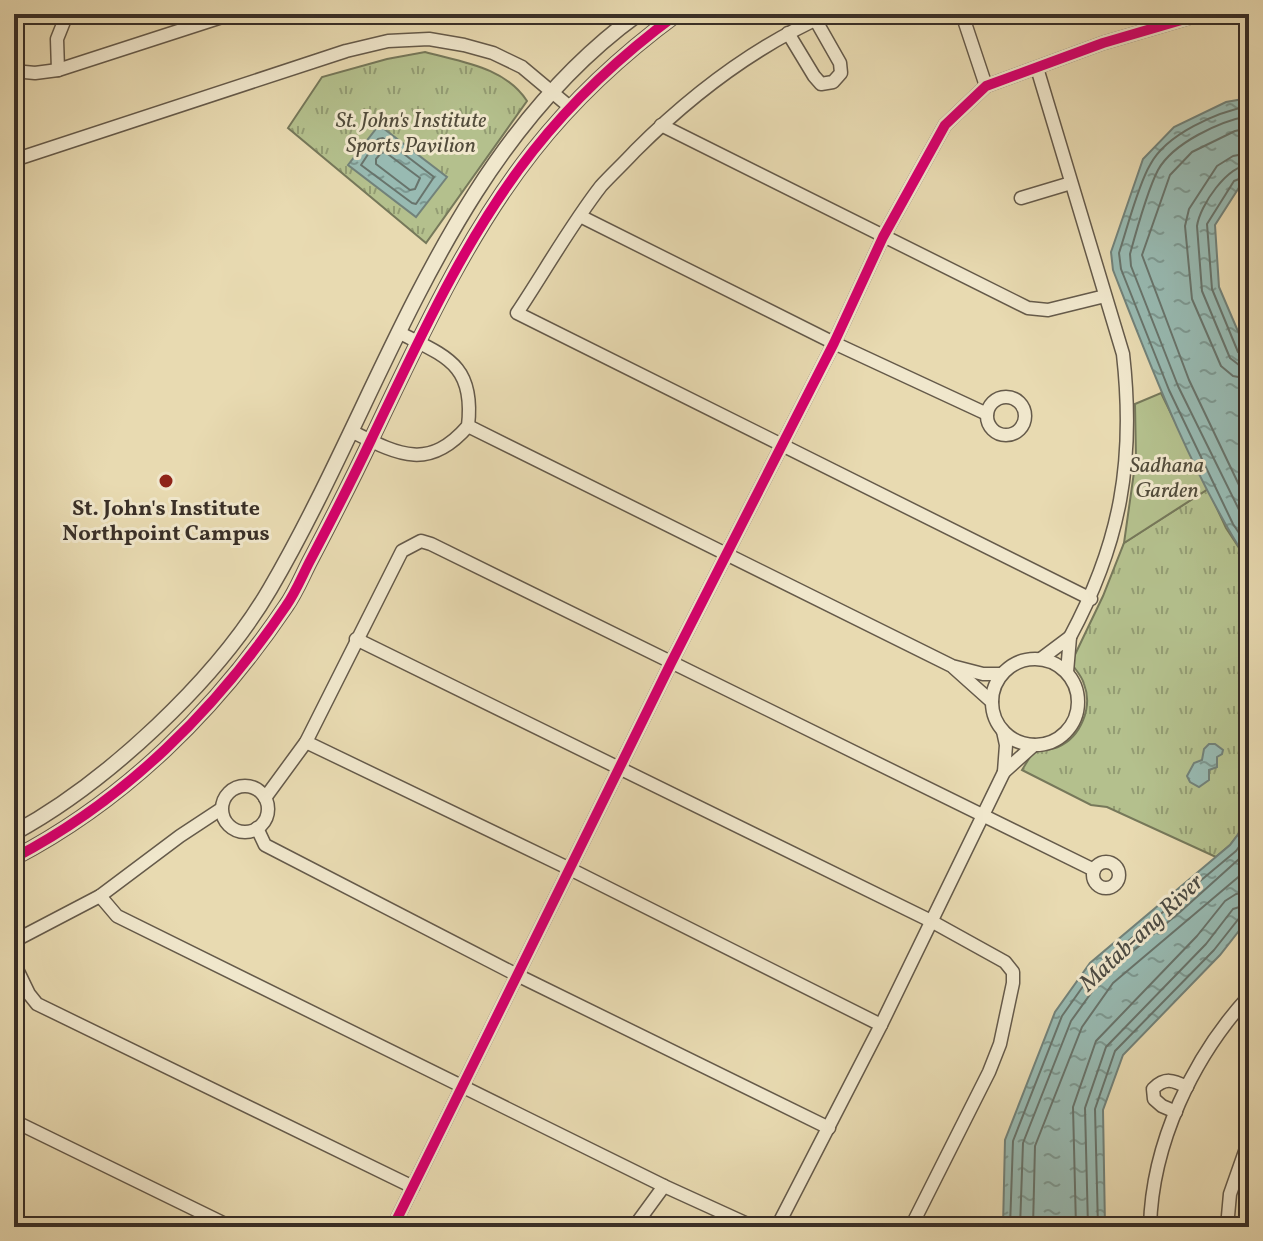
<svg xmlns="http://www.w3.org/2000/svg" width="1263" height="1241" font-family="Vollkorn,serif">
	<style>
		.grass { fill: url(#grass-tufts); stroke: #76785a; stroke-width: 2 }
		.garden { fill: #b4c08d; stroke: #76785a; stroke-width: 2 }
		.water { fill: url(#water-ripples); stroke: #72827a; stroke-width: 2 }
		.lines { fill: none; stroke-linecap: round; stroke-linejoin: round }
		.shore { stroke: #68746c; stroke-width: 2 }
		.minor-casing { stroke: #655a4a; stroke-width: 15 }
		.tertiary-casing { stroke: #655a4a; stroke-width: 17 }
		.minor { stroke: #f0e7cc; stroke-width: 12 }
		.tertiary { stroke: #f0e7cc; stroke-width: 14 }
		.cycleway-casing { stroke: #f0e7cc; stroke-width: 15 }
		.cycleway { stroke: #d6006c; stroke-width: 10 }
		.poi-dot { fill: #8f2418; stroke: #f0e7cc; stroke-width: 3 }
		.labels { text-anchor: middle; stroke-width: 6; stroke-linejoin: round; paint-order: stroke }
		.park-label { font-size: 22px; font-style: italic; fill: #524c3b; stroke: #f0e7cc }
		.poi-label { font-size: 22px; font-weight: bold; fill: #392f27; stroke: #f0e7cc }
		.water-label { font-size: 24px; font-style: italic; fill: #4c4b43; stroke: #f0e7cc }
	</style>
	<defs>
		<pattern id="grass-tufts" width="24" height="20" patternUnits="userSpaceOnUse" patternTransform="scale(2)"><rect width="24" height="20" fill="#b4c08d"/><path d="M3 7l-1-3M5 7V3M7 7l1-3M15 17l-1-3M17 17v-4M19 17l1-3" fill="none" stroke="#939c73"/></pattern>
		<pattern id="water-ripples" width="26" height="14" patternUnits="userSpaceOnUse" patternTransform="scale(2)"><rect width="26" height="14" fill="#98bab2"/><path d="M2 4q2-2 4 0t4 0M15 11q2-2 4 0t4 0" fill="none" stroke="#7d9891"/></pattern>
	</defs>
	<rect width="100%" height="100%" fill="#e8dab1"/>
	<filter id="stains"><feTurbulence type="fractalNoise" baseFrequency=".0025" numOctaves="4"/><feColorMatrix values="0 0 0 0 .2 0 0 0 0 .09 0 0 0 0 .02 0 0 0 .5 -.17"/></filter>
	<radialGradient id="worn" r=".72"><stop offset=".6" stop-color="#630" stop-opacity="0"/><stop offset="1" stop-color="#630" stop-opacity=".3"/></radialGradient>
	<g class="grass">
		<path d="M425 52C461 62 505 67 527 101L426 243 288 128 322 77 387 59Z"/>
		<path d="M1208 489 1226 528 1249 563V820L1230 845 1216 857 1107 807 1091 805 1022 770 1033 752C1041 750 1050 750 1058 747 1081 737 1093 707 1084 684 1082 676 1075 669 1071 663L1103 596 1124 543Z"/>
	</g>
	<path class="garden" d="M1161 393 1208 489 1124 543 1136 458 1135 404Z"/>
	<g class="water">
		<path d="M1249 98V181L1240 186 1215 225 1219 287 1249 357V563C1191 473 1152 370 1113 270L1111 252 1143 159 1174 127 1226 102Z"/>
		<path d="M379 125 447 177 416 217 348 165Z"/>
		<path d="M1209 744H1215L1223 750 1222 754 1217 757V767L1209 770V780L1199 787 1190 782 1187 776 1194 763 1202 760 1204 749Z"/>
		<path d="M1249 820V918L1220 955 1123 1055 1103 1110 1105 1227H1003L1005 1140 1055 1012 1090 963 1230 845Z"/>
	</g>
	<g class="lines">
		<g class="shore">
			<path d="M1249 106C1217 112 1166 134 1150 165 1138 185 1127 229 1119 253L1121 269 1169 390 1233 524 1249 548"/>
			<path d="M1249 116C1220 121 1173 143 1158 170 1148 189 1136 232 1130 254L1131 266 1178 386 1249 530"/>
			<path d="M1249 128 1235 131 1192 152 1170 175 1142 255 1189 380 1249 506"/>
			<path d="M383 138 434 177 416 204 412 203 361 165 378 139Z"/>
			<path d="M385 152 420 178 415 189 410 190 376 164V159L381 153Z"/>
			<path d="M1249 153 1233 156 1217 166 1189 209 1185 226 1192 299 1221 366 1233 376 1249 379"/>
			<path d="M1249 165C1227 166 1200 205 1197 226L1202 291 1230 358 1239 365 1249 367"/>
			<path d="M1249 175 1234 181 1207 224 1212 289 1238 352 1249 357"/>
			<path d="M1010 1227 1013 1141 1062 1016 1096 968 1236 851 1249 833"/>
			<path d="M1020 1227 1023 1143 1071 1021 1104 975 1180 912 1249 850"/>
			<path d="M1033 1227 1035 1146 1082 1027 1113 983 1249 868"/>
			<path d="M1076 1227 1073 1107 1096 1041 1197 936 1225 901 1236 894 1249 892"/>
			<path d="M1088 1227 1085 1108 1106 1047 1206 944 1233 909 1249 904"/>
			<path d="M1098 1227 1095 1109 1115 1051 1214 950 1240 917 1249 914"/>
		</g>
		<defs>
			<g id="minor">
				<path d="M828 14C755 46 691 95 635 151 624 163 612 174 601 186 570 226 545 271 517 313L1091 599"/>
				<path d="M962 14 986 86"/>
				<path d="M788 33 814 76 821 84 833 82 841 73 840 63 815 19"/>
				<path d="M1037 68 1123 354C1135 460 1121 542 1070 637"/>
				<path d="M58 70 57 39 67 14"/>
				<path d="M14 71 35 73 58 70 231 14"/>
				<path d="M661 125 1028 308 1048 310 1105 296"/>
				<path d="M14 160 346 51 388 41 429 39 464 45 493 53 522 67 571 108"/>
				<path d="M1021 198 1071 183"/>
				<path d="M580 216 834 343 987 414"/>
				<circle cx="1006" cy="416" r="19"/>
				<path d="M468 426 952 666 983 674H1001"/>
				<path d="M353 432C399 455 429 471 468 426 475 365 447 357 400 333"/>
				<path d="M356 639 931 921 1005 962 1013 972V983L1000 1044 989 1072 911 1227"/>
				<path d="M1042 658 1070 637 1067 672"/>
				<circle cx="1035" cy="702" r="43"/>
				<path d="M954 668 992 702"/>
				<path d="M1003 731 1006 745 1004 772 1034 745"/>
				<path d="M306 742 570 869 881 1025"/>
				<circle cx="245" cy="809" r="23"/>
				<path d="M265 798 306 742 402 551 421 541 431 544 1094 870"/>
				<path d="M257 828 265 845 517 975 829 1128"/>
				<circle cx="1106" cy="875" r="13"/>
				<path d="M100 896 117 916 664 1186 754 1227"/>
				<path d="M14 941 100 896 180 836 221 809"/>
				<path d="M14 963 29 994 37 1004 413 1187"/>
				<path d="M1176 1112 1162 1106 1154 1099 1153 1089C1165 1077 1173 1080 1187 1087"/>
				<path d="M14 1121 231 1227"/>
				<path d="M393 1227 671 663 834 343 883 237 945 125 986 86 1103 43 1202 14"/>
				<path d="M634 1227 664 1186"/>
				<path d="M777 1227 881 1025 1004 772"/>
				<path d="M1150 1227C1152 1143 1193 1057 1249 996"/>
				<path d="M1227 1227 1230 1194 1249 1140"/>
			</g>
			<g id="tertiary">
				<path d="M14 833C106 783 217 680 270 589 384 394 447 152 638 14"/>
				<path d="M14 858C125 800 216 710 286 606 296 592 303 574 311 559 332 519 352 480 371 440 418 342 465 237 533 151 574 99 624 53 677 14"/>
			</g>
		</defs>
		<use href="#minor" class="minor-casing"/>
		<use href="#tertiary" class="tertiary-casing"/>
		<use href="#minor" class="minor"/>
		<use href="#tertiary" class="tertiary"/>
		<defs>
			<g id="cycleway">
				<path d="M14 858C125 800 216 710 286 606 296 592 303 574 311 559 332 519 352 480 371 440 418 342 465 237 533 151 574 99 624 53 677 14"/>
				<path d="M393 1227 671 663 834 343 883 237 945 125 986 86 1103 43 1202 14"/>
			</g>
		</defs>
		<use href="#cycleway" class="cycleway-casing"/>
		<use href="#cycleway" class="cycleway"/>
	</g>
	<circle class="poi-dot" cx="166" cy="481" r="8"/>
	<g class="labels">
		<g class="park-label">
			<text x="411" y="127">St. John's Institute<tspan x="411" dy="25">Sports Pavilion</tspan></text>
			<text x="1167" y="472">Sadhana<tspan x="1167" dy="25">Garden</tspan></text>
		</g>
		<g class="poi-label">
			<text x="166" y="515">St. John's Institute<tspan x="166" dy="25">Northpoint Campus</tspan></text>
		</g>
		<g class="water-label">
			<text transform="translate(1141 932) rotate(-43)" y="8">Matab-ang River</text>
		</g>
	</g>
	<rect width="1263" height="1241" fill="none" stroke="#e8dab1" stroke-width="48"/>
	<rect x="16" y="16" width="1231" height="1209" fill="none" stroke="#392f27" stroke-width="4"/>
	<rect x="24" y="24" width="1215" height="1193" fill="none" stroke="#392f27" stroke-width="2"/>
	<rect width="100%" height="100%" filter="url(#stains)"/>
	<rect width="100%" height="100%" fill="url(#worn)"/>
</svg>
